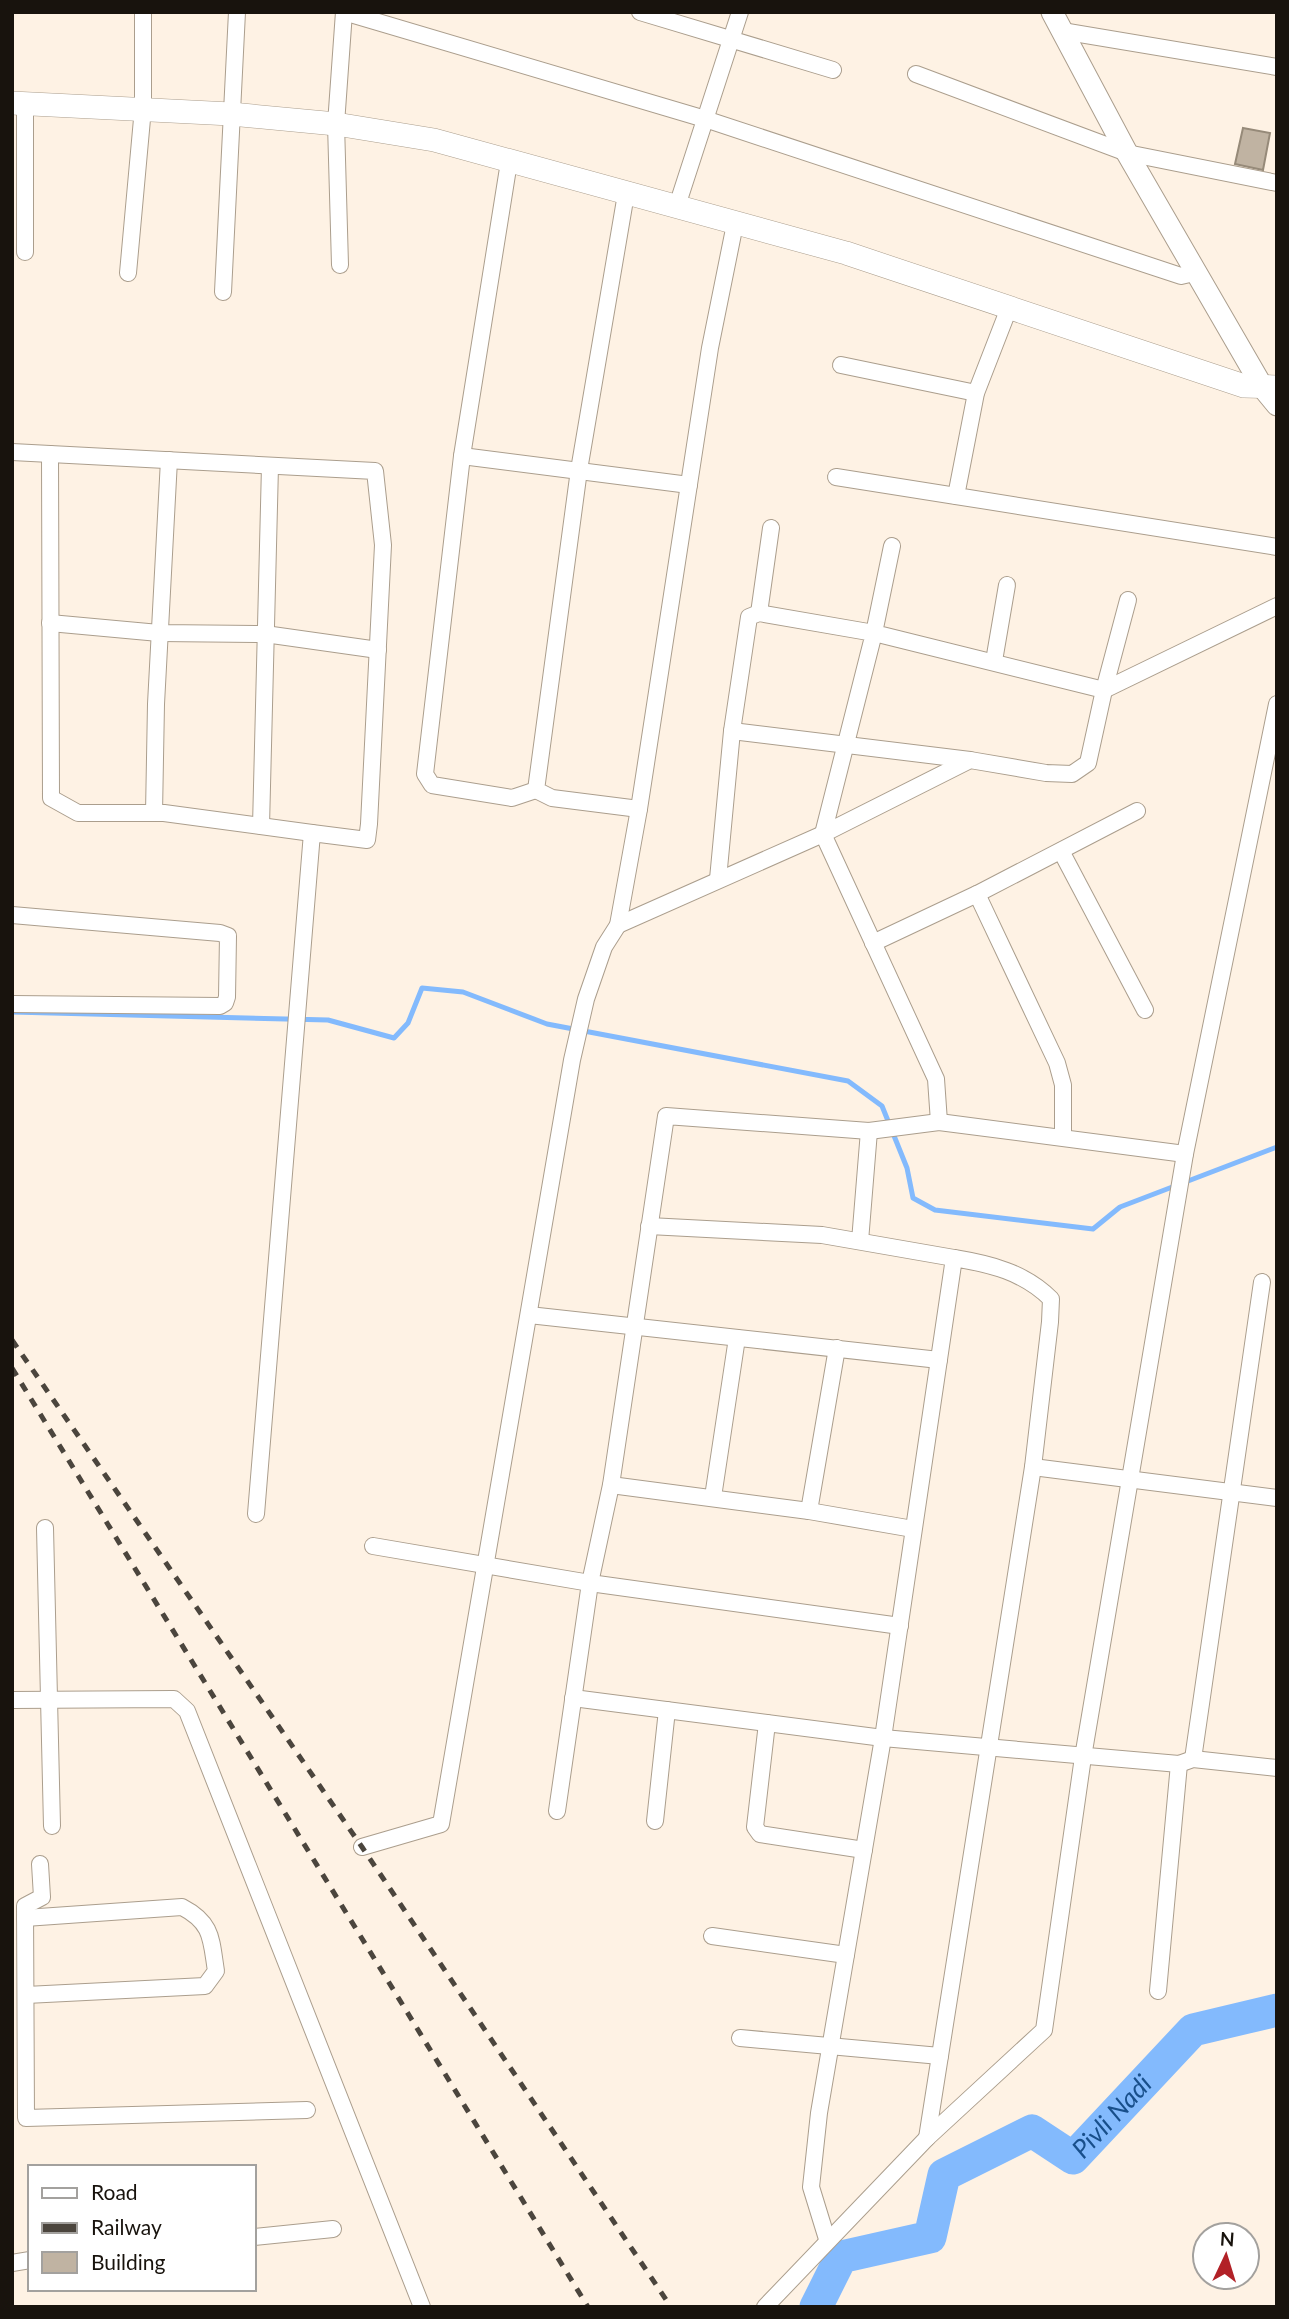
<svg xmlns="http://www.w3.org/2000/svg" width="1289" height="2319" font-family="Lato,sans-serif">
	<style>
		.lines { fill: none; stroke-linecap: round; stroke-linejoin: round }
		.stream { stroke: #83bafd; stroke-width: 5 }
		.river { stroke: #83bafd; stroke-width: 33 }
		.building { fill: #c0b3a2; stroke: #968a79; stroke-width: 2 }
		.minor-casing { stroke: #ab9e8d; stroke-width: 18 }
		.tertiary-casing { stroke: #ab9e8d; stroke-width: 23 }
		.secondary-casing { stroke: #ab9e8d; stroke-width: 24 }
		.minor { stroke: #fff; stroke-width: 16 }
		.tertiary { stroke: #fff; stroke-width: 21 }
		.secondary { stroke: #fff; stroke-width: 23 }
		.rail { stroke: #4b453d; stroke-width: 5; stroke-dasharray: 9 9; stroke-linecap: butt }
		.labels { text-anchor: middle; stroke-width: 7; stroke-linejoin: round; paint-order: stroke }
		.water-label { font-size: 26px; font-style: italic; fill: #184f8b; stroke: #fff }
	</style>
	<rect width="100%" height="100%" fill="#fef2e4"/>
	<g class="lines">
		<path class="stream" d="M12 1012 328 1020 394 1038 408 1023 422 988 463 992 547 1024 848 1081 882 1106 907 1168 913 1198 935 1210 1093 1229 1120 1207 1277 1147"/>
		<path class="river" id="s1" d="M816 2307 841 2257 930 2237 944 2175 1032 2131 1073 2158 1193 2030 1277 2010"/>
	</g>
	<path class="building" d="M1243 128 1270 133 1263 170 1235 164Z"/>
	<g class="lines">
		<defs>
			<g id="minor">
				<path d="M344 12 705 119 1181 276 1194 273"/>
				<path d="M640 12 833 70"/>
				<path d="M1062 31 1277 67"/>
				<path d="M916 74 1127 153 1277 183"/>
				<path d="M509 162 462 456 425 774 432 785 512 798 536 790"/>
				<path d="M626 194 579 470 536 790 552 798 639 809"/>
				<path d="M676 209 740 12"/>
				<path d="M25 252V103"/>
				<path d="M340 265 336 124 344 12"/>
				<path d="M128 273 143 108V12"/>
				<path d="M223 292 237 12"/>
				<path d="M1009 308 976 393 956 496 1277 547"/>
				<path d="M841 365 976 393"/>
				<path d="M12 452 375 471 383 545 369 824 367 840 312 833 256 1514"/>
				<path d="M50 454 51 798 78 813H164L312 833"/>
				<path d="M462 456 689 485"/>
				<path d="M836 477 956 496"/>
				<path d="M759 613 771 528"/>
				<path d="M50 623 159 633 265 634 378 650"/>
				<path d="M994 661 1007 585"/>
				<path d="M1104 690 1277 606"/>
				<path d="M1104 690 1128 600"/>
				<path d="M732 731 970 760"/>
				<path d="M154 813 156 704 169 460"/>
				<path d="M261 826 270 466"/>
				<path d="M1061 851 1145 1010"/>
				<path d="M718 879 732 731 749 617 759 613 874 633 1104 690 1088 763 1072 774 1046 773 970 760 823 834 874 633 892 546"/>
				<path d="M977 894 1057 1063 1063 1085V1137"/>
				<path d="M12 915 220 933 228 936 227 997 225 1003 220 1006 12 1004"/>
				<path d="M618 925 823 834 936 1079 939 1122"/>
				<path d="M873 943 977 894 1137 811"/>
				<path d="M649 1226 822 1235 954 1258"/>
				<path d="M860 1241 869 1131"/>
				<path d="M529 1315 939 1360"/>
				<path d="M1033 1467 1277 1498"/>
				<path d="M611 1485 809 1511 913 1529"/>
				<path d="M713 1497 737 1338"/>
				<path d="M809 1511 837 1348"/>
				<path d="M45 1528 52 1826"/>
				<path d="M373 1546 590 1583 900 1626"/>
				<path d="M573 1698 883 1738 1179 1764 1193 1759 1277 1768"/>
				<path d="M12 1700 174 1699 187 1711 422 2307"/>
				<path d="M767 1723 755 1827 760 1834 864 1850"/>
				<path d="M1193 1759 1262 1282"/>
				<path d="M557 1811 590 1583 611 1485 666 1116 869 1131 939 1122 1185 1154"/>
				<path d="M655 1821 667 1710"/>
				<path d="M362 1847 441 1824 572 1060 586 999 604 947 618 925 639 809 710 348 735 224"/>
				<path d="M40 1864 42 1897 25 1906 26 2118 307 2110"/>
				<path d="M25 1918 182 1907C213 1923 211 1940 216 1971L205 1986 26 1995"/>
				<path d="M712 1936 846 1955"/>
				<path d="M1158 1991 1179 1764"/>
				<path d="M740 2038 940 2056"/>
				<path d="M254 2237 333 2229"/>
				<path d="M827 2239 811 2187 819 2113 883 1738 954 1258C990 1264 1024 1272 1051 1299L1050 1322 1033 1467 927 2138"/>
				<path d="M12 2263 30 2260"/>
				<path d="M765 2307 927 2138 1044 2030 1083 1757 1185 1154 1277 704"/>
			</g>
			<path id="tertiary" d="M1052 12 1127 153 1263 388 1277 405"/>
			<path id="secondary" d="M12 103 231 114 336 124 434 140 846 253 1244 386 1277 387"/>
		</defs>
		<use href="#minor" class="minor-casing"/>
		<use href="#tertiary" class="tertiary-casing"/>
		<use href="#secondary" class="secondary-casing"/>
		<use href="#minor" class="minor"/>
		<use href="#tertiary" class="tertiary"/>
		<use href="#secondary" class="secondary"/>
		<g class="rail">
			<path d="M12 1340 362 1847 671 2307"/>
			<path d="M12 1368 588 2307"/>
		</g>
	</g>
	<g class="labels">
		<g class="water-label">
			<text dy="9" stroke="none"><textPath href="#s1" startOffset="415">Pivli Nadi</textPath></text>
		</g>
	</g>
	<rect width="1289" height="2319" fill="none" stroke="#18130d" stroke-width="28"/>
	<rect x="28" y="2165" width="228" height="126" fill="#ffffff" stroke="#a3a19e" stroke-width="2"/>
	<rect x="42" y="2188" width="35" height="10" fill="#ffffff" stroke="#a3a19e" stroke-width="2"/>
	<text x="91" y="2200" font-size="21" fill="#18130d">Road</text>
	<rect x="42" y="2223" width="35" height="10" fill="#4b453d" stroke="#a3a19e" stroke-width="2"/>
	<text x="91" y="2235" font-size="21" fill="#18130d">Railway</text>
	<rect x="42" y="2252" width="35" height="21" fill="#c0b3a2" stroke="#a3a19e" stroke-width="2"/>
	<text x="91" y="2270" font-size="21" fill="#18130d">Building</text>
	<g transform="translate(1226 2256) rotate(4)"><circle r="33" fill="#ffffff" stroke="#a3a19e" stroke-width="2"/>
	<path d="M0-5L12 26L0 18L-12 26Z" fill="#b22127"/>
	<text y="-10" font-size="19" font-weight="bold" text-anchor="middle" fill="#18130d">N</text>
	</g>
</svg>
